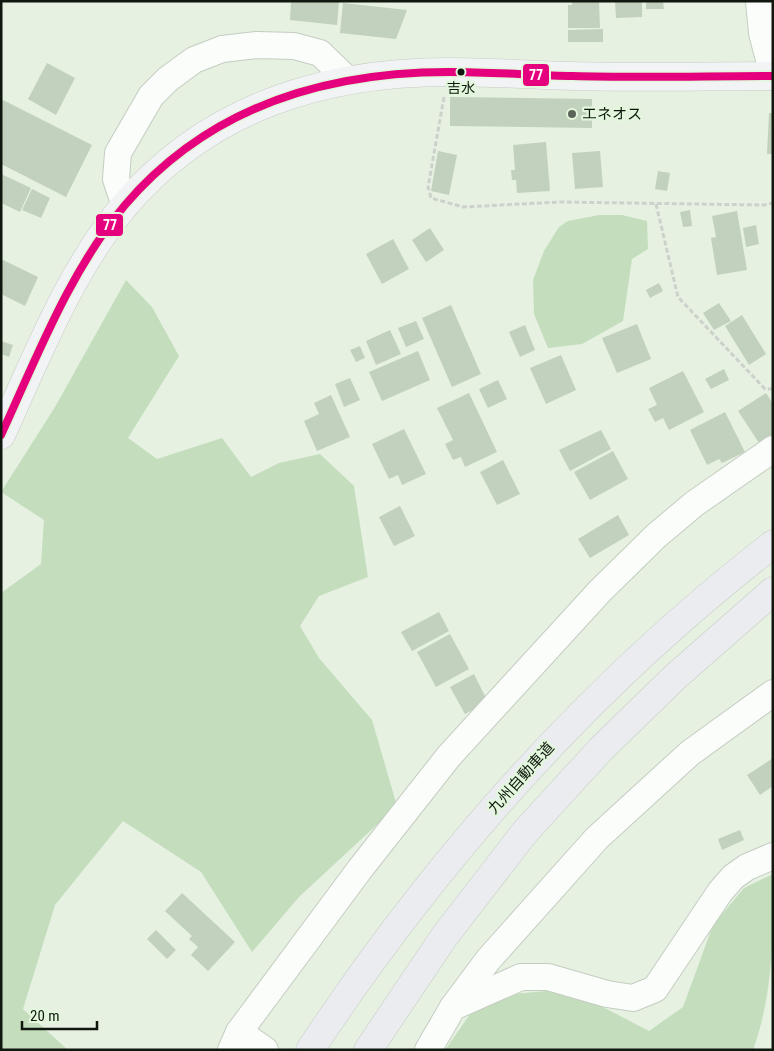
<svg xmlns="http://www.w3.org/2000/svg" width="774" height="1051" font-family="'Roboto Condensed','Noto Sans JP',sans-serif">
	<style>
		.green { fill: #c4debd }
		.building { fill: #c2d1bd }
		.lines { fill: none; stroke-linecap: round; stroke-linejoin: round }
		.street-casing { stroke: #c4cdc1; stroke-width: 28 }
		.primary-casing { stroke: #c6ccc4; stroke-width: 29 }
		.highway-casing { stroke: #c6ccc4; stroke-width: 29 }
		.path { stroke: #cdd1cc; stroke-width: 3; stroke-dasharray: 5 2.5; stroke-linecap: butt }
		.street { stroke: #fbfdfb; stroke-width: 26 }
		.primary { stroke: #f1f3f5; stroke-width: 28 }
		.highway { stroke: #eaecf0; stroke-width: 28 }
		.bus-1-casing { stroke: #e2f7dc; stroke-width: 11 }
		.bus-1 { stroke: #e5007d; stroke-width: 8 }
		.bus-dot { fill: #10170e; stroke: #e2f7dc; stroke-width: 2 }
		.poi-dot { fill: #5b6358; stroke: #e2f7dc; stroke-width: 2 }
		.labels { text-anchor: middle; stroke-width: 4.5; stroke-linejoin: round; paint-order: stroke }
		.bus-label { font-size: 14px; fill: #10170e; stroke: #e2f7dc }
		.poi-label { font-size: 15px; fill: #10170e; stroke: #e2f7dc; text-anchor: start }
		.street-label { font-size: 15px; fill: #10170e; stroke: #e2f7dc }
		.line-badge { stroke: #e2f7dc; stroke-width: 2 }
		.badge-label { font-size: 14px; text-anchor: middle; font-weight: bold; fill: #fff }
	</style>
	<rect width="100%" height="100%" fill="#e6f1e2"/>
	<g class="green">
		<path d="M599 215H622L647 221 648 249 632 259 623 321 582 344 548 348 534 314 533 280 544 251 559 227 568 221Z"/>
		<path d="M126 280 152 307 179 356 128 438 157 459 222 438 251 477 279 463 320 454 354 486 368 577 319 596 300 626 319 658 372 720 397 806 299 897 252 952 201 872 123 821 55 905 23 1009 68 1050H1V593L41 564 44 520 1 492 55 407Z"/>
		<path d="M773 874C773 935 774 991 753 1050H445L482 997 568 989 649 1031 683 1007 713 925 744 888Z"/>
	</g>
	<g class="building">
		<path d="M291 1H339L337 25 290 20Z"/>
		<path d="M572 1H599L600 28H568V5H572Z"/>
		<path d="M615 1H642V17L616 18Z"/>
		<path d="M646 1H663L664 9H646Z"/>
		<path d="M343 3 407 10 396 39 340 33Z"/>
		<path d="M603 29V42H568V30Z"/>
		<path d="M47 63 75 78 56 115 28 99Z"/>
		<path d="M450 97 592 99V128L450 126Z"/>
		<path d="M1 99 92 145 66 197 1 164Z"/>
		<path d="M769 113H773V154H767Z"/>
		<path d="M546 142 550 191 517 193 516 180H512L511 170H515L513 145Z"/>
		<path d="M438 151 457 155 449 195 431 191Z"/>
		<path d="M600 151 603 187 575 189 572 153Z"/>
		<path d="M658 171 670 173 667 191 655 189Z"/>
		<path d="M1 174 31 188 20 212 1 203Z"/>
		<path d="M32 189 50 198 41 218 22 210Z"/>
		<path d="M690 210 692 226 683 227 680 212Z"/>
		<path d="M737 211 747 270 717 275 711 238 716 237 712 216Z"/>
		<path d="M756 225 759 244 746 247 743 228Z"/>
		<path d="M430 228 444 250 426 262 412 240Z"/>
		<path d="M393 239 409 269 382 284 366 254Z"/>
		<path d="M1 259 38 277 25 306 1 294Z"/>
		<path d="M659 283 663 291 650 298 646 290Z"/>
		<path d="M719 303 731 321 714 330 703 313Z"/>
		<path d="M451 305 481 374 452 387 422 318Z"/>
		<path d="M742 315 766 354 749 365 725 326Z"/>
		<path d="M416 321 424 339 406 347 398 328Z"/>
		<path d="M637 324 651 359 617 373 602 338Z"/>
		<path d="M525 325 535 350 520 357 509 332Z"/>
		<path d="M390 330 401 354 376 365 366 341Z"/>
		<path d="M1 341 13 345 9 357 1 354Z"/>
		<path d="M360 346 365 358 356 362 350 350Z"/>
		<path d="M418 351 430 380 382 401 369 372Z"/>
		<path d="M561 355 576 390 546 404 530 368Z"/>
		<path d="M724 369 729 380 711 389 705 379Z"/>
		<path d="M683 371 704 412 669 430 663 418 655 422 648 409 657 405 649 388Z"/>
		<path d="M350 378 360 400 344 407 335 384Z"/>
		<path d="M498 380 507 399 488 408 479 389Z"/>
		<path d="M469 393 497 452 465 467 461 457 453 460 445 444 453 440 437 408Z"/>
		<path d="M766 393 773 404V434L759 443 738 411Z"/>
		<path d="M331 395 350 437 317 451 304 421 319 414 314 403Z"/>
		<path d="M725 412 745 452 722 463 719 459 707 465 690 430Z"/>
		<path d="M404 429 426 474 402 485 398 475 389 479 372 444Z"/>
		<path d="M601 430 611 449 570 471 559 450Z"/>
		<path d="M613 451 628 479 590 500 574 472Z"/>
		<path d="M503 460 520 494 497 505 480 472Z"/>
		<path d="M400 506 415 536 394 546 379 517Z"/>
		<path d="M618 515 629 535 590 558 578 539Z"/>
		<path d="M439 612 449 631 412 651 401 632Z"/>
		<path d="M450 634 469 669 436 687 417 652Z"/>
		<path d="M474 674 488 702 465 714 450 687Z"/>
		<path d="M773 758V786L760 795 747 775Z"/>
		<path d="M740 830 744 840 722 850 718 839Z"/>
		<path d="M182 893 235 942 208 971 191 955 198 947 189 939 192 936 165 911Z"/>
		<path d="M156 930 176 950 167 959 147 939Z"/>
	</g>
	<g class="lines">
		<defs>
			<g id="street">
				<path d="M759 1 762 33 773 75"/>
				<path d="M125 206 116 179 118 153 151 96 168 79 194 60 222 49 257 45 294 46 320 53 348 80"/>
				<path d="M453 1007 488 960 597 838 690 753 773 693"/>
				<path d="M239 1032 265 1050"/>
				<path d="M231 1050 239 1032 360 869 449 756 600 591 656 536 694 504 773 449"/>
				<path d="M428 1050 453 1007 521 977H548L607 994 633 998 655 989 720 892 733 877 747 867 773 856"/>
			</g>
			<path id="primary" d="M1 435C37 357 69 272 125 205 209 107 323 72 449 72 490 72 531 75 573 76 639 78 706 76 773 76"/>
			<g id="highway">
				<path d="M310 1050C437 858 591 685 773 544"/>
				<path d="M368 1050 444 937 525 832 601 749 675 677 773 591"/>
			</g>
		</defs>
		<use href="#street" class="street-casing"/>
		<use href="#primary" class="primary-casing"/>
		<use href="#highway" class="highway-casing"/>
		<g class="path">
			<path d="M444 97 428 187 431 198 463 207 560 202 764 205 773 203"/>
			<path d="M656 204 678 297 765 389H773"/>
		</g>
		<use href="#street" class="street"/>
		<use href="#primary" class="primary"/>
		<use href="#highway" class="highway"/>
		<defs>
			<path id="bus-1" d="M1 435C37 357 69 272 125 205 209 107 323 72 449 72 490 72 531 75 573 76 639 78 706 76 773 76"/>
		</defs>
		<use href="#bus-1" class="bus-1-casing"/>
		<use href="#bus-1" class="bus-1"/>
	</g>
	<circle class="bus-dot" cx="461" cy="72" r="4.5"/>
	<circle class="poi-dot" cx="572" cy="114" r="5"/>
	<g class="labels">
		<g class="bus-label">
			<text x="461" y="93">吉水</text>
		</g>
		<g class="poi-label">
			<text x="582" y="119">エネオス</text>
		</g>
		<g class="street-label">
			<text transform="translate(521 778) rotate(-48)" y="5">九州自動車道</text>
		</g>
	</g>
	<g class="line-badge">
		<rect x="522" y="63" width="28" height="24" rx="5" fill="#e5007d"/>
		<rect x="95" y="213" width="29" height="24" rx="5" fill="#e5007d"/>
	</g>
	<g class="badge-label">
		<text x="536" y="80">77</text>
		<text x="110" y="230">77</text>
	</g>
	<rect width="774" height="1051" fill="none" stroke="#10170e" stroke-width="5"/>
	<path d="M22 1021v8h75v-8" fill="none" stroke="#10170e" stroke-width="2.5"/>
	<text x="30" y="1021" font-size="15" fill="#10170e" stroke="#e2f7dc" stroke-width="4" paint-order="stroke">20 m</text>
</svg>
